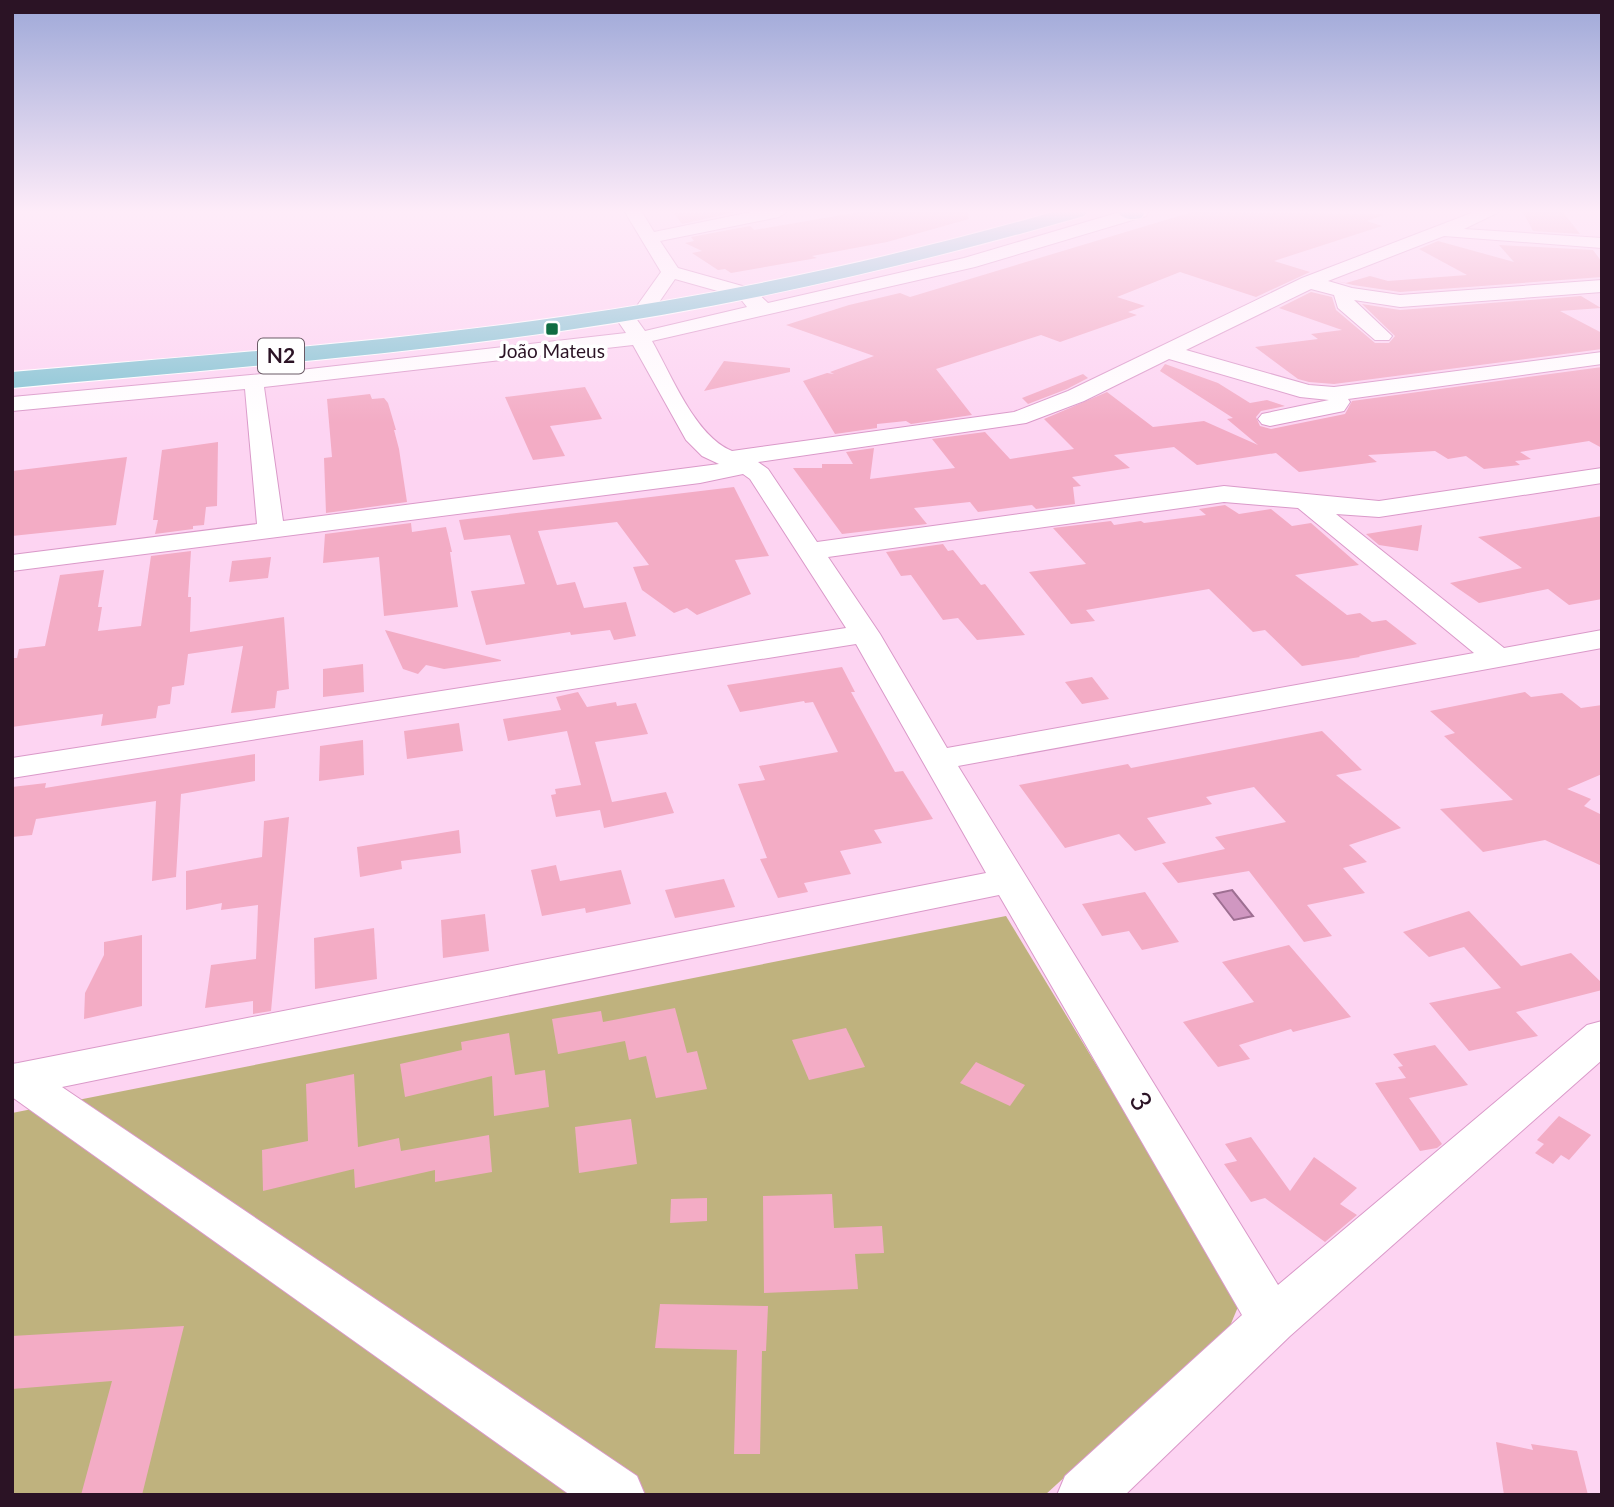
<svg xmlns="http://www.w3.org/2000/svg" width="1614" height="1507" font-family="Lato,sans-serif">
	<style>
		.green { fill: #bfb27e }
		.water { fill: #d097c1; stroke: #9e6f92; stroke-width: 2 }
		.building { fill: #f3acc5 }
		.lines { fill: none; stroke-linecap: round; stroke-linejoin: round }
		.minor-casing { stroke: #da99c9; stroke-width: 2 }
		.major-casing { stroke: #fff; stroke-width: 2 }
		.minor { fill: #fff; fill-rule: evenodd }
		.major { fill: #83c4d3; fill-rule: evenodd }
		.poi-dot { fill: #0f6c41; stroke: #fff; stroke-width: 2.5 }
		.labels { text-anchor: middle; stroke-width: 7; stroke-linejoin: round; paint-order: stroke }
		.far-poi-label { font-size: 19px; fill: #2b1325; stroke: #fff }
		.shield { fill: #fff; stroke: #6b5a66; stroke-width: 2 }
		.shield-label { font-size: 21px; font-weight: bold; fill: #2b1325 }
		.near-street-label { font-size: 28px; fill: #2b1325; stroke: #fff }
	</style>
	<rect width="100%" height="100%" fill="#fdd4f2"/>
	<path class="green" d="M1006 916 1240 1302 1230 1326 1045 1495H12V1113Z"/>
	<path class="water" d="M1232 890 1253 916 1234 920 1214 894Z"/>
	<g class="building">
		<path d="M726 212H736L682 224 674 213Z"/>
		<path d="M859 212H968L969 219 887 242 812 256 817 258 731 273 725 269 718 270 692 253 702 251 685 243 694 241 691 237 750 226 754 230Z"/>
		<path d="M1192 212 1386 214 1367 221 1382 226 1274 261 1310 272 1256 297 1180 272 1117 297 1145 306 1128 312 1137 315 1060 342 1041 335 936 369 972 415 911 424 906 421 877 424V428L835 434 803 381 827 373 834 374 830 372 874 356 786 325 849 305 900 293 910 297Z"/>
		<path d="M1523 212H1563L1580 234 1533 231Z"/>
		<path d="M1438 241 1514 262 1499 245 1593 250 1602 262V277L1400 292 1353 285 1336 281 1346 283 1370 276 1388 281 1467 275 1419 249Z"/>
		<path d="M1311 292 1332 297 1336 310 1375 343H1389L1395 336 1362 304 1400 310 1581 296 1601 308 1560 311 1602 333V349L1334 384 1309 382 1298 379 1255 347 1318 339 1311 334 1342 330 1279 308Z"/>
		<path d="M724 361 790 368V372L704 391Z"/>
		<path d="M1165 364 1218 383 1250 403 1267 400 1285 406 1261 411 1256 417 1260 426 1271 429 1345 414 1352 401 1602 367V448L1589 441 1520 452 1531 459 1515 461 1520 465 1484 469 1466 456 1448 459 1435 451 1368 455 1377 462 1299 472 1276 453 1197 465 1174 447 1114 455 1130 468 1072 477 1081 486 1073 487 1075 504 1036 509 1032 505 978 512 970 502 914 508 927 524 842 534 793 468H822V464H853L846 452 874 448 870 479 955 468 932 439 985 432 1010 459 1074 449 1044 419 1107 392 1153 427 1204 421 1258 445 1227 419 1233 418 1160 371Z"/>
		<path d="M1083 374 1088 378 1067 389 1028 404 1022 398Z"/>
		<path d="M585 387 602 419 550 426 565 456 533 460 505 397Z"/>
		<path d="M370 394 372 399 384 398 388 403 396 430H394L399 449 407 502 326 513 324 458 332 457 327 399Z"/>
		<path d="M218 442 217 506 206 507 204 525 193 526V529L155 534 158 520H153L162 450Z"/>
		<path d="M127 457 116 525 12 536V471Z"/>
		<path d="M734 487 769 556 735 560 751 594 697 615 687 608 674 613 642 590 633 567 649 565 617 522 538 531 557 585 575 582 584 608 626 602 636 636 614 640 610 630 571 635 570 632 486 645 471 591 525 584 510 535 464 540 459 520Z"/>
		<path d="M1225 505 1239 514 1271 509 1292 526 1311 523 1359 565 1295 575 1347 615 1360 613 1372 622 1386 620 1417 644 1359 656 1360 657 1302 666 1265 630 1253 632 1209 589 1086 610 1095 621 1071 624 1029 572 1086 564 1053 528 1111 521 1114 525 1141 521 1144 523 1206 515 1199 509Z"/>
		<path d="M1602 516V599L1569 605 1548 589 1479 603 1450 583 1522 568 1478 537Z"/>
		<path d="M411 523 412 532 446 527 452 552H450L458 607 384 616 379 557 323 563 325 534Z"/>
		<path d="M1422 525 1418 551 1379 545 1366 534Z"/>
		<path d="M943 544 948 551 953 550 981 585 985 584 1025 635 977 640 958 618 943 620 911 575 901 576 886 552Z"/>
		<path d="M191 551 188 597H191L190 632 284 617 289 689 277 691 275 708 231 713 243 646 188 654 184 685 172 687 170 704 158 706 156 718 101 726 103 714 12 727 14 658H17L19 649 45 646 60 575 104 570 98 607H102L98 631 141 626 151 556Z"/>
		<path d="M271 557 268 578 229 582 232 561Z"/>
		<path d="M385 630 501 660V661L444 669 426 665 418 674 403 669Z"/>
		<path d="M363 664 364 692 323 697V669Z"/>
		<path d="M842 667 855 692H851L895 772 903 771 933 819 874 830 882 843 840 851 851 874 804 883 808 892 778 898 760 859 767 858 738 784 765 780 759 766 838 752 813 702 805 703 804 701 740 712 727 685Z"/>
		<path d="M1092 677 1109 699 1082 704 1065 682Z"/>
		<path d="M578 692 587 707 616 702 617 706 636 703 648 734 595 742 612 802 666 792 674 813 604 828 600 810 556 817 551 795 556 794 555 789 581 785 567 731 508 741 503 719 561 710 556 697Z"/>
		<path d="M1525 692 1531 697 1562 693 1581 708 1602 705V774L1567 789 1591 799 1584 806 1602 815V866L1545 840 1483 852 1440 809 1513 800 1444 736 1455 733 1430 711Z"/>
		<path d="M459 723 463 751 407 759 404 731Z"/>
		<path d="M1322 731 1362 770 1336 775 1401 828 1349 845 1367 862 1343 868 1365 893 1307 905 1332 936 1304 942 1249 871 1178 883 1162 863 1225 849 1215 837 1286 822 1254 787 1206 797 1212 804 1147 818 1166 843 1135 851 1119 834 1065 848 1019 785 1128 764 1131 768Z"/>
		<path d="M363 740 364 775 319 781 320 746Z"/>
		<path d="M255 754V781L181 794 176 877 152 881 156 801 36 819 32 835 12 837V787L46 783 45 788Z"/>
		<path d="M289 817 271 1011 253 1014V1001L205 1008 211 965 256 959 258 905 221 910 222 903 186 910V871L262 857 264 821Z"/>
		<path d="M459 830 461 853 401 861 402 869 360 877 357 847Z"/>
		<path d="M556 865 560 881 621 870 631 904 586 913 585 908 542 916 531 870Z"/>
		<path d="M724 879 735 907 675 918 665 890Z"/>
		<path d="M1145 892 1179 942 1142 950 1129 931 1102 936 1082 904Z"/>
		<path d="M1469 911 1521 966 1571 953 1602 983V990L1516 1012 1538 1036 1469 1051 1429 1003 1501 988 1464 947 1429 957 1403 932Z"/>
		<path d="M485 914 489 951 443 958 441 920Z"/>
		<path d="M374 928 377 979 315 989 314 938Z"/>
		<path d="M142 935V1006L84 1019 85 993 104 955V942Z"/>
		<path d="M1289 945 1351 1017 1293 1032 1291 1029 1239 1045 1250 1059 1218 1067 1183 1022 1254 1002 1222 962Z"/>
		<path d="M675 1008 687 1053 697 1051 707 1089 656 1098 646 1056 629 1060 625 1041 558 1054 552 1019 601 1011 603 1022Z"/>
		<path d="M846 1028 865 1067 809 1080 792 1040Z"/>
		<path d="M509 1033 515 1075 545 1070 549 1107 494 1116 492 1076 405 1097 400 1064 462 1050 461 1042Z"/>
		<path d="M1435 1045 1468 1085 1409 1098 1442 1144 1437 1148 1420 1151 1375 1083 1406 1078 1398 1067 1403 1066 1393 1054Z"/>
		<path d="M976 1062 1025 1085 1010 1106 960 1083Z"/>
		<path d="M354 1074 358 1147 399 1138 401 1151 489 1135 492 1172 435 1182V1170L355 1188 354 1169 263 1191 262 1150 308 1141 306 1084Z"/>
		<path d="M1559 1116 1591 1135 1569 1160 1561 1155 1553 1164 1535 1153 1544 1144 1537 1140Z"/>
		<path d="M631 1119 637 1164 579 1173 575 1127Z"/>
		<path d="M1251 1137 1290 1191 1314 1157 1357 1188 1340 1204 1357 1215 1325 1242 1265 1198 1251 1202 1224 1164 1237 1161 1225 1144Z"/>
		<path d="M832 1194 834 1228 882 1226 884 1253 855 1254 858 1289 764 1293 763 1196Z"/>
		<path d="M707 1198V1221L670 1223 671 1199Z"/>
		<path d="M660 1304 768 1306 766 1351H762L760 1454H734L737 1350 655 1348Z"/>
		<path d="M184 1326 142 1495H81L112 1381 12 1389V1336Z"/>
		<path d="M1496 1442 1533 1450 1531 1444 1577 1451 1588 1495H1504Z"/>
	</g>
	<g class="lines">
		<defs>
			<path id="minor" d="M625 212H642L654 232 751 212H787L779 217 660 241 678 268 753 289 768 303 964 258 1120 212H1148L1146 216 975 267 652 341C672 376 695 436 732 451L1014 412 1068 391 1302 278 1474 212H1499L1464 229 1602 238V248L1444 236 1328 281 1352 288 1400 295 1602 280V292L1400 307 1354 300 1392 336 1389 340H1375L1338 308 1334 295 1311 289 1186 350 1309 385 1334 387 1602 352V364L1348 399 1350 402 1344 411 1270 426 1262 424 1258 419 1262 414 1329 400 1300 397 1169 359 1084 401 1026 423 758 462 768 469 817 542 1224 486 1379 501 1602 468V483L1379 517 1336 514 1504 648 1602 630V648L958 766 1278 1285 1587 1025 1602 1021V1060L1290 1336 1125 1495H1057L1065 1476 1242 1315 999 895 62 1087 637 1476 645 1495H570L12 1097V1064L18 1063 986 873 856 644 12 778V758L846 628 750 479 743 474 700 483 12 571V555L257 524 245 389 12 411V397L283 372 626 333 613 314 616 310H630L645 331 747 307 739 297 675 279 651 314H637L634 310 661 272ZM633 345 686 440 702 456 719 464 283 521 264 387ZM1224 502 1298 508 1474 653 947 748 880 634 828 557Z"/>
			<g id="major">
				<path d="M1053 212H1087L1084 216C912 265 738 306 561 331 379 357 195 371 12 388V372C195 356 379 343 561 317 727 294 892 258 1053 212Z"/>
				<path d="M1118 212H1143L1144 214 1141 218C1133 220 1123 220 1118 212Z"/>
			</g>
		</defs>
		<use href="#minor" class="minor-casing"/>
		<use href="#major" class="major-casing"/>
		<use href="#minor" class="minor"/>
		<use href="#major" class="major"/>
	</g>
	<linearGradient id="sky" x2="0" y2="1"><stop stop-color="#9ea8d8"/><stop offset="0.5" stop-color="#feecf9"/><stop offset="1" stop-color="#feecf9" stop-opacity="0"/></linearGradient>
	<rect width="1614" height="423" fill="url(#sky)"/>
	<rect class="poi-dot" x="545" y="322" width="14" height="14" rx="3.5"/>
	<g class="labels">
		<g class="far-poi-label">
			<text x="552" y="358">João Mateus</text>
		</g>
		<rect class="shield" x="258" y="338.5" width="46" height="35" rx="5"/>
		<g class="shield-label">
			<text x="281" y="363">N2</text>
		</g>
		<g class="near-street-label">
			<text transform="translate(1141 1101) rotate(59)" y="10">3</text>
		</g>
	</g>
	<rect width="1614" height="1507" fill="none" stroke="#2b1325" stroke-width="28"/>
</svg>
